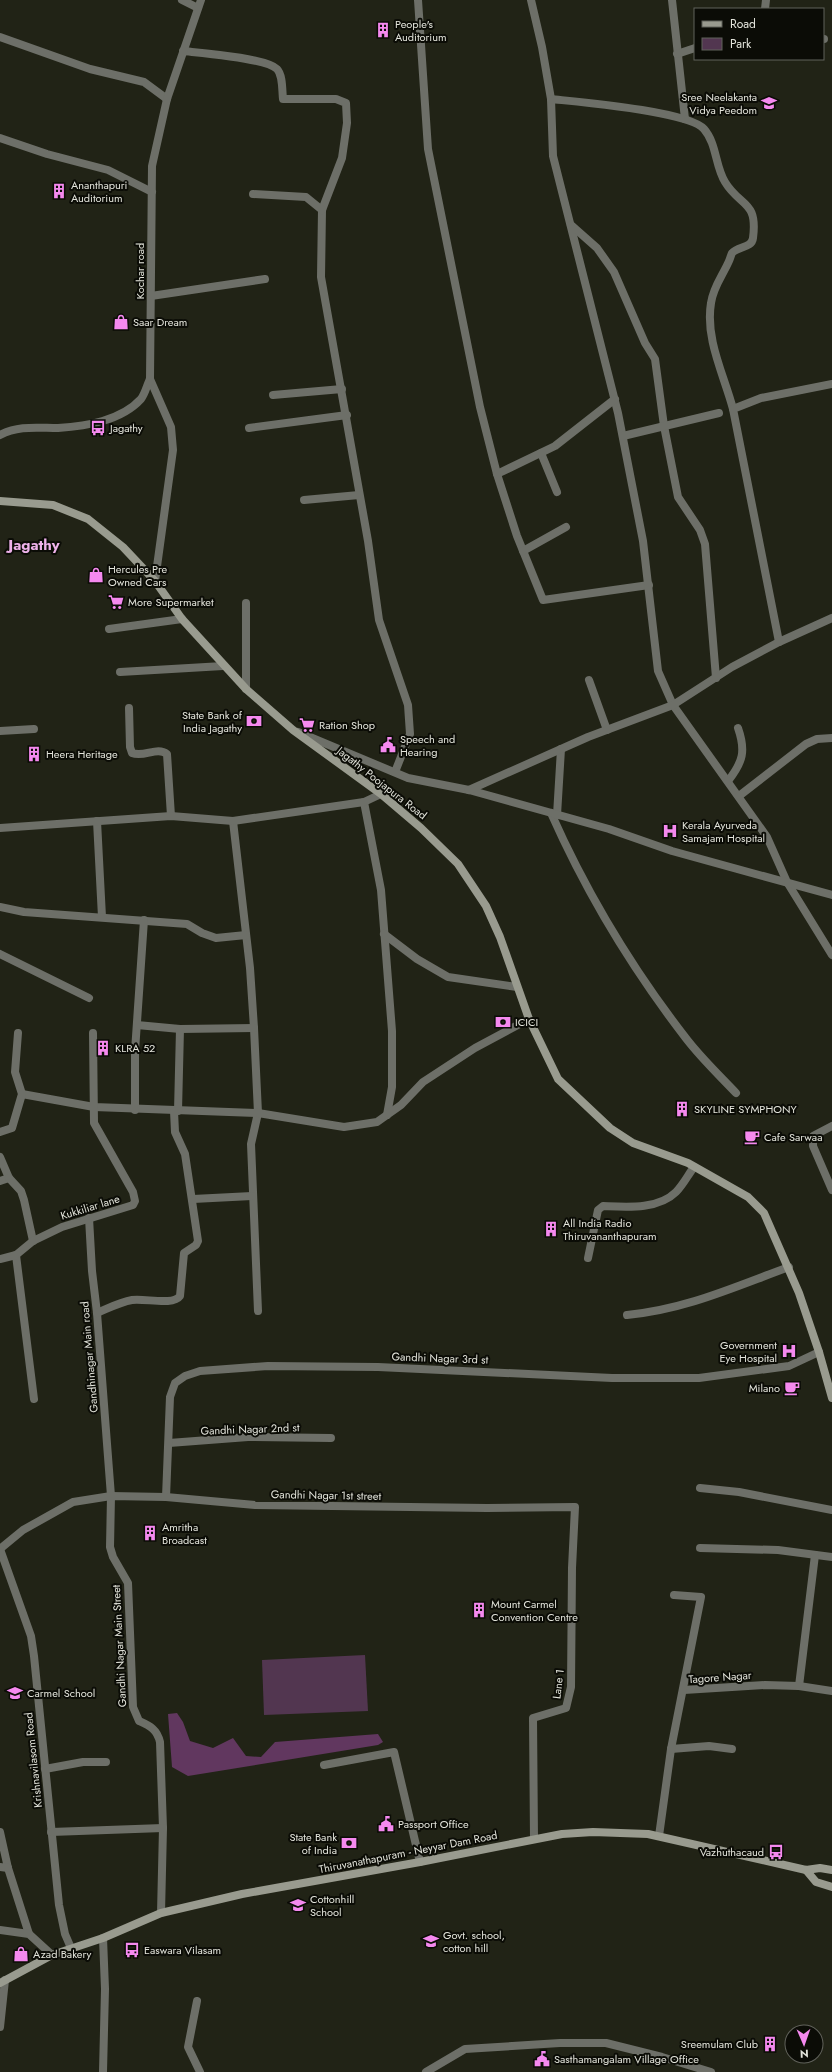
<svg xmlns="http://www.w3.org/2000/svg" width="832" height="2072" font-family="Jost,sans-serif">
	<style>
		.green { fill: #523650 }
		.forest { fill: #61375f }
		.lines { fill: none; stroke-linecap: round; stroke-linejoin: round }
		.minor { stroke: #6d6f68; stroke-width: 8 }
		.tertiary { stroke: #6d6f68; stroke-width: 8 }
		.secondary { stroke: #999b8f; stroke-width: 8 }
		.labels { text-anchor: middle; stroke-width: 4; stroke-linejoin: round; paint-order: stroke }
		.poi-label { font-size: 11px; fill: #e3e4db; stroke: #0b0c06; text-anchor: start }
		.street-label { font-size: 11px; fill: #e3e4db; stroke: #0b0c06 }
		.district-label { font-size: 15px; font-weight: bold; fill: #eeb2ea; stroke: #0b0c06 }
	</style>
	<rect width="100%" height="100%" fill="#212316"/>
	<path class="green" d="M365 1655 368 1711 264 1715 262 1660Z"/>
	<path class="forest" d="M177 1713 183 1722 190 1741 213 1748 233 1738 246 1756 261 1757 275 1742 378 1734 383 1742 378 1745 188 1776 172 1767 168 1714Z"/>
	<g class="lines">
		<g class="minor">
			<path d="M182 0 198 8"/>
			<path d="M418 0 428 149 480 407 497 474 517 536 543 600 649 585"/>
			<path d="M531 0 542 47 551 99 553 156 618 413 643 541 658 671 673 705 767 837 787 882 832 955"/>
			<path d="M672 0 685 119"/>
			<path d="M765 9 766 0"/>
			<path d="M0 37 90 69 144 82 167 99"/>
			<path d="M823 39H824"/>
			<path d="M183 51C201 53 266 58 277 69 283 75 282 91 283 99H336L346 103 347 123 342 158 322 210 321 277 368 541 379 620 408 705 410 734 395 772"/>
			<path d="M677 54 695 48"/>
			<path d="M551 99C579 102 688 111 704 129 717 144 715 166 725 182 740 207 758 200 753 238 752 248 738 246 732 253 731 255 730 259 729 261 723 275 713 287 711 303 705 339 724 375 733 409"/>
			<path d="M0 138 47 154 108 170 152 192"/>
			<path d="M253 194 306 197 322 210"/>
			<path d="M571 225 597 248 614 272 645 343 655 359 664 426 678 497 700 530 705 544 716 678"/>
			<path d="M151 296 265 279"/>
			<path d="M150 379 171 427 173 450 155 581"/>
			<path d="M273 395 342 389"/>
			<path d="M249 428 347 415"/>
			<path d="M623 436 719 413"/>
			<path d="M541 453 557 492"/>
			<path d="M497 474 555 446 615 399"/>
			<path d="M304 500 359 495"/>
			<path d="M523 551 566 527"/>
			<path d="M109 629 182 619"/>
			<path d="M779 642 733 409 761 398 832 384"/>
			<path d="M120 672 223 666"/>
			<path d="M589 680 607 730"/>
			<path d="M246 689V603"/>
			<path d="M129 708 130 747 132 753C144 758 157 746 167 754L171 816"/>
			<path d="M0 731 34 729"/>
			<path d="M728 781C743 762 746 751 738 728"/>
			<path d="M739 796 806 744 817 739 832 738"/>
			<path d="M364 802 381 890 392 1031V1087L387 1115"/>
			<path d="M551 813C587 894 631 967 685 1037 700 1057 719 1075 736 1093"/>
			<path d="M557 815 561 749"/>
			<path d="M97 821 102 917"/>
			<path d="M233 821 250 968 254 1028 258 1113 251 1144 258 1311"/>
			<path d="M0 828 171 816 233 821 364 802 381 794"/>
			<path d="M0 907 24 912 187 924 202 933 216 938 246 935"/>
			<path d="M384 934 417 959 448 977 517 987"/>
			<path d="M0 954 89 998"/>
			<path d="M137 1025 180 1029 254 1028"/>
			<path d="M22 1094 94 1107 258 1113 344 1127 377 1122 401 1105 423 1082 475 1048 529 1019"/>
			<path d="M135 1110V1051L144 920"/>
			<path d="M178 1111 180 1029"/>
			<path d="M832 1126 813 1136V1146L832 1190"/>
			<path d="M0 1132 12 1128 22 1094 15 1072 18 1033"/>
			<path d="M0 1157 9 1178 0 1181"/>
			<path d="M9 1178 21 1191 24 1200 33 1241"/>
			<path d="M193 1199 252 1196"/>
			<path d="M89 1218 92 1271 97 1313 111 1496 110 1547 113 1557 128 1583 133 1707 139 1721C150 1726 157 1729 160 1742L163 1828 161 1913"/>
			<path d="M16 1255 34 1399"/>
			<path d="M588 1258 598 1210 603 1206C626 1207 658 1210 676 1192 683 1185 688 1175 694 1167"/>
			<path d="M0 1259 16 1255 33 1241 62 1227 133 1205 135 1201 133 1192 94 1123 93 1033"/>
			<path d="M97 1313C109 1308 120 1302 132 1300 145 1298 173 1306 180 1296L184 1253 196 1245 198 1241 185 1154 175 1132 174 1111"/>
			<path d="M627 1315C687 1309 734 1287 789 1267"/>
			<path d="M169 1443 248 1437 331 1438"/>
			<path d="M700 1488 739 1492 832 1510"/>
			<path d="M166 1497 170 1397 175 1383 185 1376 200 1371 268 1366 378 1367 612 1378H699L789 1366 819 1352"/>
			<path d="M700 1548 778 1550 832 1557"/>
			<path d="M0 1549 23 1530 73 1502 111 1496 166 1497 255 1505 487 1508 575 1507 572 1568 571 1687 566 1708 533 1718 534 1839"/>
			<path d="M0 1549 31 1636 34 1656 59 1905 65 1934 71 1948"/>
			<path d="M799 1686 815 1555"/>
			<path d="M684 1690 765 1685 799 1686 832 1691"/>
			<path d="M671 1749 709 1746 732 1749"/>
			<path d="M324 1765 394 1752 420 1862"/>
			<path d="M45 1769 83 1762H106"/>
			<path d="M0 1832 8 1868 29 1934"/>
			<path d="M51 1832 163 1828"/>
			<path d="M659 1836 671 1749 701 1597 674 1595"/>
			<path d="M0 1867 8 1868"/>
			<path d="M0 1930 29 1934 52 1955"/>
			<path d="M197 2001 188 2047 200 2072"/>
			<path d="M0 2027 5 1980"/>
			<path d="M103 2072 105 1989 103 1938"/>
			<path d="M426 2072 465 2049 560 2043H606L662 2057 711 2072"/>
		</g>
		<g class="tertiary">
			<path d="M0 435C18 425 38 428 58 428 86 426 121 421 141 399 145 394 147 385 150 379L152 166 167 99 201 0"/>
			<path d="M298 732 408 778 469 790 609 829 672 851 832 895"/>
			<path d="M469 790 588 737 673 705 732 667 779 642 832 618"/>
		</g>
		<g class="secondary">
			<path d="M0 501 53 505 88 519 123 547 155 581 182 619 246 689 293 730 381 794 421 828 458 864 486 906 500 937 529 1019 558 1079 610 1128 633 1143 688 1163 748 1197 764 1213 799 1293 819 1352 832 1398"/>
			<path d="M806 1870 816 1882 832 1887"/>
			<path d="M0 1983 52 1955 103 1938 161 1913 242 1894 420 1862 562 1834 593 1832 648 1834 806 1870 820 1868 832 1870"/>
		</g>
	</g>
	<defs>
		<symbol id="building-bare" viewBox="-9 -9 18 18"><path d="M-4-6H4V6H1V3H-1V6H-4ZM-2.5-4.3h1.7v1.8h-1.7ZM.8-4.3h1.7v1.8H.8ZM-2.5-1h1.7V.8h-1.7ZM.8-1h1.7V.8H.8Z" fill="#f589ef" stroke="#0b0c06" stroke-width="2.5" paint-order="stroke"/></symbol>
		<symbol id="school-bare" viewBox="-9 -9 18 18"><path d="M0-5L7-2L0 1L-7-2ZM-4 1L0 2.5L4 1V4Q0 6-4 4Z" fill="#f589ef" stroke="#0b0c06" stroke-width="2.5" paint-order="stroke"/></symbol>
		<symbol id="shop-bare" viewBox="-9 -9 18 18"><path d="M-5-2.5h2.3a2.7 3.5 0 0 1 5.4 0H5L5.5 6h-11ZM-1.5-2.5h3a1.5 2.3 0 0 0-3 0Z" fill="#f589ef" stroke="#0b0c06" stroke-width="2.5" paint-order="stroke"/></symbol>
		<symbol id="bus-bare" viewBox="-9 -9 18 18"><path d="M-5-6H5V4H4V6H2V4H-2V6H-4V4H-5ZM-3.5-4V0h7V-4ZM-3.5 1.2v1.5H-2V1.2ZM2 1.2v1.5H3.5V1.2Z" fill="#f589ef" stroke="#0b0c06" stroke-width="2.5" paint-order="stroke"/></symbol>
		<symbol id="supermarket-bare" viewBox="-9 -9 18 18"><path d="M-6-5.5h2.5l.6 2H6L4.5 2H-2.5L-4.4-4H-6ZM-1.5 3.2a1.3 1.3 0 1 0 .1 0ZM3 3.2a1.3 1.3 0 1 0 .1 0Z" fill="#f589ef" stroke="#0b0c06" stroke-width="2.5" paint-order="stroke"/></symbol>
		<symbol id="bank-bare" viewBox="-9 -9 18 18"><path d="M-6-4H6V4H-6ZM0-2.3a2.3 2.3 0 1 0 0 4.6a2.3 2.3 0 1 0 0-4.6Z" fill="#f589ef" stroke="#0b0c06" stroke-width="2.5" paint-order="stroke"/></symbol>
		<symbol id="civic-bare" viewBox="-9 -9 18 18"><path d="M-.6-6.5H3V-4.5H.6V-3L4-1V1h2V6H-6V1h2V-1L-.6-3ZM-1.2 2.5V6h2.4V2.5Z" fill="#f589ef" stroke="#0b0c06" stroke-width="2.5" paint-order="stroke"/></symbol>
		<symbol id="hospital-bare" viewBox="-9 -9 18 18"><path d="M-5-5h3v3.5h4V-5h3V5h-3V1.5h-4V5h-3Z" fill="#f589ef" stroke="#0b0c06" stroke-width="2.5" paint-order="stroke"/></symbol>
		<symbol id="cafe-bare" viewBox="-9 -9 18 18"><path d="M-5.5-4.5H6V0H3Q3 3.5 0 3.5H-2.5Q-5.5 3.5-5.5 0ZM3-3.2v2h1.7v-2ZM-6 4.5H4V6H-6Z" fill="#f589ef" stroke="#0b0c06" stroke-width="2.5" paint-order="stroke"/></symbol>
	</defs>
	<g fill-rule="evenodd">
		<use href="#building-bare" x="372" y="19" width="22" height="22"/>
		<use href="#school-bare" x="758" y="92" width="22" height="22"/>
		<use href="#building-bare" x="48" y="180" width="22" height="22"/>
		<use href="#shop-bare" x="110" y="311" width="22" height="22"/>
		<use href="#bus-bare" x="87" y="417" width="22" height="22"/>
		<use href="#shop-bare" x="85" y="564" width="22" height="22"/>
		<use href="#supermarket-bare" x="105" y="591" width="22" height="22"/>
		<use href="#bank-bare" x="243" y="710" width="22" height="22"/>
		<use href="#supermarket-bare" x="296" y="714" width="22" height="22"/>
		<use href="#civic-bare" x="377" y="734" width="22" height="22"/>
		<use href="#building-bare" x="23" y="743" width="22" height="22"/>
		<use href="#hospital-bare" x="659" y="820" width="22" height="22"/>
		<use href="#bank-bare" x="492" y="1011" width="22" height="22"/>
		<use href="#building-bare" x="92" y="1037" width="22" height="22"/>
		<use href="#building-bare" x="671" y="1098" width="22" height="22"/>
		<use href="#cafe-bare" x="741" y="1126" width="22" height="22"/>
		<use href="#building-bare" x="540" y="1218" width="22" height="22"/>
		<use href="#hospital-bare" x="778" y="1340" width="22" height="22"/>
		<use href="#cafe-bare" x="781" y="1377" width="22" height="22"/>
		<use href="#building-bare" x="139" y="1522" width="22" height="22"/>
		<use href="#building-bare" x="468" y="1599" width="22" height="22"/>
		<use href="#school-bare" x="4" y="1682" width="22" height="22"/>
		<use href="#civic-bare" x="375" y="1813" width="22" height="22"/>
		<use href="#bank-bare" x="338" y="1832" width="22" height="22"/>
		<use href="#bus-bare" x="765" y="1841" width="22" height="22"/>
		<use href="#school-bare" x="287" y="1894" width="22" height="22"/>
		<use href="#school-bare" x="420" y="1930" width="22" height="22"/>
		<use href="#bus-bare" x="121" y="1939" width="22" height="22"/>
		<use href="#shop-bare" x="10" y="1943" width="22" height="22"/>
		<use href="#building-bare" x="759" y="2033" width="22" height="22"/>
		<use href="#civic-bare" x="531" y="2048" width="22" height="22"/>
	</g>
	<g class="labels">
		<g class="poi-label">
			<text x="395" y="28">People's<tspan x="395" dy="13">Auditorium</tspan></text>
			<text x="757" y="101" text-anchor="end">Sree Neelakanta<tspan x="757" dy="13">Vidya Peedom</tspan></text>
			<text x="71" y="189">Ananthapuri<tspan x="71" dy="13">Auditorium</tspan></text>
			<text x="133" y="326">Saar Dream</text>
			<text x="110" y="432">Jagathy</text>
			<text x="108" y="573">Hercules Pre<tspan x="108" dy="13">Owned Cars</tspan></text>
			<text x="128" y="606">More Supermarket</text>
			<text x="242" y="719" text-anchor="end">State Bank of<tspan x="242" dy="13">India Jagathy</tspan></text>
			<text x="319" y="729">Ration Shop</text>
			<text x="400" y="743">Speech and<tspan x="400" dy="13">Hearing</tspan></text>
			<text x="46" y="758">Heera Heritage</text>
			<text x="682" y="829">Kerala Ayurveda<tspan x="682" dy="13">Samajam Hospital</tspan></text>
			<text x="515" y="1026">ICICI</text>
			<text x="115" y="1052">KLRA 52</text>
			<text x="694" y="1113">SKYLINE SYMPHONY</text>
			<text x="764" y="1141">Cafe Sarwaa</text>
			<text x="563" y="1227">All India Radio<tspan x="563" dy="13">Thiruvananthapuram</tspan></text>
			<text x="777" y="1349" text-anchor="end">Government<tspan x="777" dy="13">Eye Hospital</tspan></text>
			<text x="780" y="1392" text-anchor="end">Milano</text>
			<text x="162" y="1531">Amritha<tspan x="162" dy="13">Broadcast</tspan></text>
			<text x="491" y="1608">Mount Carmel<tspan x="491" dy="13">Convention Centre</tspan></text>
			<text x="27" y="1697">Carmel School</text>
			<text x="398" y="1828">Passport Office</text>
			<text x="337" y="1841" text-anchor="end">State Bank<tspan x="337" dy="13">of India</tspan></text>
			<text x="764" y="1856" text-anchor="end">Vazhuthacaud</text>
			<text x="310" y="1903">Cottonhill<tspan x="310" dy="13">School</tspan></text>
			<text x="443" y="1939">Govt. school,<tspan x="443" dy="13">cotton hill</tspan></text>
			<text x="144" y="1954">Easwara Vilasam</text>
			<text x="33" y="1958">Azad Bakery</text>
			<text x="758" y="2048" text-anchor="end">Sreemulam Club</text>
			<text x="554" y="2063">Sasthamangalam Village Office</text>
		</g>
		<g class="street-label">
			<text transform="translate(140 271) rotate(-90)" y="4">Kochar road</text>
			<text transform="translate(382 783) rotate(38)" y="4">Jagathy Poojapura Road</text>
			<text transform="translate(90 1207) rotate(-17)" y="4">Kukkiliar lane</text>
			<text transform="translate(89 1357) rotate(-95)" y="4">Gandhinagar Main road</text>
			<text transform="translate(440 1358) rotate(2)" y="4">Gandhi Nagar 3rd st</text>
			<text transform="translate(250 1429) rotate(-2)" y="4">Gandhi Nagar 2nd st</text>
			<text transform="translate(326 1495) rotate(1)" y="4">Gandhi Nagar 1st street</text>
			<text transform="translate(119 1646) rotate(-93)" y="4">Gandhi Nagar Main Street</text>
			<text transform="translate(720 1677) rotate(-4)" y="4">Tagore Nagar</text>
			<text transform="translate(558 1684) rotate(-83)" y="4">Lane 1</text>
			<text transform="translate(33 1760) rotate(-96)" y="4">Krishnavilasom Road</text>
			<text transform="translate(408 1852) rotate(-11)" y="4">Thiruvanathapuram - Neyyar Dam Road</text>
		</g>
		<g class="district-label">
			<text x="34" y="550">Jagathy</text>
		</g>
	</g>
	<rect x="694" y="8" width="130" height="52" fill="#0b0c06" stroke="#61625b"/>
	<rect x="702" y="21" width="20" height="6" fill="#999b8f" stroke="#61625b"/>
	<text x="730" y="28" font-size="12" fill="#e3e4db">Road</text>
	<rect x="702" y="38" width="20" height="12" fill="#523650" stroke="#61625b"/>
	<text x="730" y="48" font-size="12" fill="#e3e4db">Park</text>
	<g transform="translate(804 2044) rotate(178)"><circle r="19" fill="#0b0c06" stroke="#61625b"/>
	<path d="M0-3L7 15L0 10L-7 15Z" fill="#f589ef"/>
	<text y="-6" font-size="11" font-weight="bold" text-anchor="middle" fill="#e3e4db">N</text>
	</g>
</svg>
